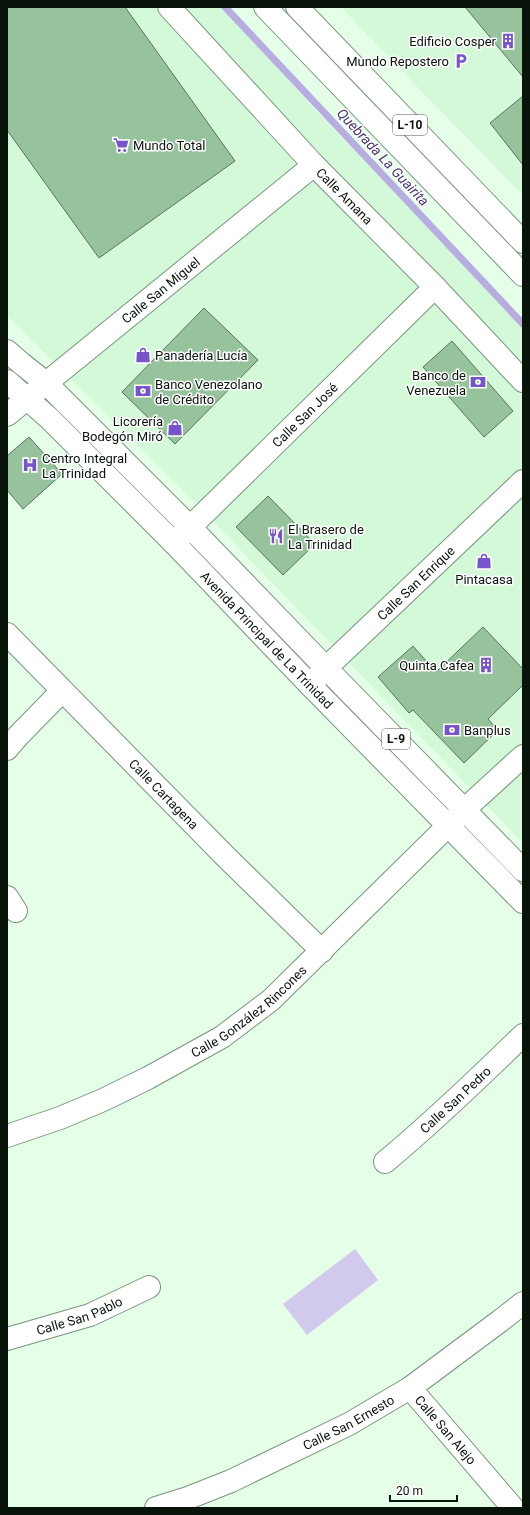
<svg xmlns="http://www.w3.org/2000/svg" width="530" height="1515" font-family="Roboto,sans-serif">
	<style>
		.built { fill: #d3f9d8 }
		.green { fill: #d1caed }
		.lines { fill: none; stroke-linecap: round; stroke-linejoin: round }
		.stream { stroke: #b8ade0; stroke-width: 7 }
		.building { fill: #96c39c; stroke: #58745d }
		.minor-casing { stroke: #78957c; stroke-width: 24 }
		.major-casing { stroke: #78957c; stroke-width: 24 }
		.minor { stroke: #fff; stroke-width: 22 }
		.major { stroke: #fff; stroke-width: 22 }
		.labels { text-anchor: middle; stroke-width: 3; stroke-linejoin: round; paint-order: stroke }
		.shield { fill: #fff; stroke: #525a54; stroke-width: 1 }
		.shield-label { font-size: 12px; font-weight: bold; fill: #08130a }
		.poi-label { font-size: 13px; fill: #08130a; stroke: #fff; text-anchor: start }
		.street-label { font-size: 13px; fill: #08130a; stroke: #fff }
		.water-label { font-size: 14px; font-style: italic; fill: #443270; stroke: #fff }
	</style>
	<rect width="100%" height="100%" fill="#e4fee8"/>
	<g class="built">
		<path d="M7 7H224L314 109 523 321V843L175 482 7 316Z"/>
		<path d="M341 7H523V195L428 98Z"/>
	</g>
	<path class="green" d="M355 1249 378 1280 307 1335 283 1304Z"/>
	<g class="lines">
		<path class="stream" d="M225 7 523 324"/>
	</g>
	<g class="building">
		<path d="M7 7H125L235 161 99 258 7 130Z"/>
		<path d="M465 7H523V77Z"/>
		<path d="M523 96V165L490 123Z"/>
		<path d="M204 308 258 360 175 444 122 392Z"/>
		<path d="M452 341 513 411 484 437 423 367Z"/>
		<path d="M29 437 62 474 23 509 7 490V456Z"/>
		<path d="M268 496 315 544 283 575 236 527Z"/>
		<path d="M483 627 523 669V685L488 719 498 730 464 763 413 710 409 713 378 677 413 646 436 672Z"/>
	</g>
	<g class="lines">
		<defs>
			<g id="minor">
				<path id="s1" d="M169 7 314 165 435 287 523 381"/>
				<path id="s2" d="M7 415 314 165"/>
				<path id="s3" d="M174 543 435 287"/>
				<path id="s4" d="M7 634 225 856 322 951"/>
				<path id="s5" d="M310 685 326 668 523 481"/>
				<path d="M7 749 18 736 62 691"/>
				<path d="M7 897 16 911"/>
				<path id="s6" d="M7 1136 60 1118 103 1100 148 1078 222 1037 271 1000 465 809 523 756"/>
				<path id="s7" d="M385 1162C433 1122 478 1079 523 1035"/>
				<path id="s8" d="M7 1339 90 1315 149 1287"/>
				<path id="s9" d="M410 1388 513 1508"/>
				<path id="s10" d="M156 1508 188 1498 231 1481 349 1424 410 1388 500 1321 523 1303"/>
			</g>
			<g id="major">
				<path d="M265 7 523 275"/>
				<path d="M297 7 523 242"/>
				<path d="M7 351 22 364 46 383 191 528 326 668 523 870"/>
				<path id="s11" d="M7 381 50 419 174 543 310 685 523 902"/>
			</g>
		</defs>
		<use href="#minor" class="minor-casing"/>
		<use href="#major" class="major-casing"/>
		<use href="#minor" class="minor"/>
		<use href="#major" class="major"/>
	</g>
	<defs>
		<symbol id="building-bare" viewBox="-9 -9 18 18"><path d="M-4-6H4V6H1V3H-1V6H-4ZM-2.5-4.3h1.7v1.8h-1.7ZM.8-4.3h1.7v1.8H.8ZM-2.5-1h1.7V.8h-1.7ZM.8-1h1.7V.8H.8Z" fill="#7953cc" stroke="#fff" stroke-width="2.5" paint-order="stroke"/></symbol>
		<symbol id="parking-bare" viewBox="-9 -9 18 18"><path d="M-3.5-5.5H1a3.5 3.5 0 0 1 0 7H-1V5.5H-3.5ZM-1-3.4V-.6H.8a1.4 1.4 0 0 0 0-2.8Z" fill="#7953cc" stroke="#fff" stroke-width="2.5" paint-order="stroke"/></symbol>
		<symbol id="supermarket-bare" viewBox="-9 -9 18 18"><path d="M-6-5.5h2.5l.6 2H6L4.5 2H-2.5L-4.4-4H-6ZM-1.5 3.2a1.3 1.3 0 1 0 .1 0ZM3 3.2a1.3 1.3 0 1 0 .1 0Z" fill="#7953cc" stroke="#fff" stroke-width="2.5" paint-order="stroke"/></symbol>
		<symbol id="shop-bare" viewBox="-9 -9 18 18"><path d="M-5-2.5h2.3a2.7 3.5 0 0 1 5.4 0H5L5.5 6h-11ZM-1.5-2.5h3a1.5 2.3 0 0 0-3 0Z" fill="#7953cc" stroke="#fff" stroke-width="2.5" paint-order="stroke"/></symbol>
		<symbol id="bank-bare" viewBox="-9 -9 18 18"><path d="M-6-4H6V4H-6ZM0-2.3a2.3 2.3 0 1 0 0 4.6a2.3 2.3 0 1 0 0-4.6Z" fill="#7953cc" stroke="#fff" stroke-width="2.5" paint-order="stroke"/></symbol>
		<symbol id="hospital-bare" viewBox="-9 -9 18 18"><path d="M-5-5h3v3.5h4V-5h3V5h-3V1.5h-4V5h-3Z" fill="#7953cc" stroke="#fff" stroke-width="2.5" paint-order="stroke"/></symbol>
		<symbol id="restaurant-bare" viewBox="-9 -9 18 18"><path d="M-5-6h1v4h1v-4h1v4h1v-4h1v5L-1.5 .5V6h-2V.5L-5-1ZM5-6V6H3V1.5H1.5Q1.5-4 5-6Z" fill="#7953cc" stroke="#fff" stroke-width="2.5" paint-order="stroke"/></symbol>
	</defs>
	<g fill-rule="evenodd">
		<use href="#building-bare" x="497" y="30" width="22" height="22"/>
		<use href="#parking-bare" x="450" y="50" width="22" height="22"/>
		<use href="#supermarket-bare" x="110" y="134" width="22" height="22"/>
		<use href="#shop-bare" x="132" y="344" width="22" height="22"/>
		<use href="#bank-bare" x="467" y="371" width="22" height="22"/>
		<use href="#bank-bare" x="132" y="380" width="22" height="22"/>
		<use href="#shop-bare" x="164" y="417" width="22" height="22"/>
		<use href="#hospital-bare" x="19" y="454" width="22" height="22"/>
		<use href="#restaurant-bare" x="265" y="525" width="22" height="22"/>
		<use href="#shop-bare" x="473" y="550" width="22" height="22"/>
		<use href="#building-bare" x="475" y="654" width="22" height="22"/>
		<use href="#bank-bare" x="441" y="719" width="22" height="22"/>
	</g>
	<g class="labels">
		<g class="shield">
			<rect x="393" y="115" width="34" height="20" rx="3"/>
			<rect x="382" y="729" width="28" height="20" rx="3"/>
		</g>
		<g class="shield-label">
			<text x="410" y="129">L-10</text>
			<text x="396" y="743">L-9</text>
		</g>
		<g class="poi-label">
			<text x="496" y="46" text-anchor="end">Edificio Cosper</text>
			<text x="449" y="66" text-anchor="end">Mundo Repostero</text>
			<text x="133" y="150">Mundo Total</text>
			<text x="155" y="360">Panadería Lucía</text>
			<text x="466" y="380" text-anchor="end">Banco de<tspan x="466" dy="15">Venezuela</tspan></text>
			<text x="155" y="389">Banco Venezolano<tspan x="155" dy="15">de Crédito</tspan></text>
			<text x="163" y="426" text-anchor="end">Licorería<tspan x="163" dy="15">Bodegón Miró</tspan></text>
			<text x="42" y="463">Centro Integral<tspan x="42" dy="15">La Trinidad</tspan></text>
			<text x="288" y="534">El Brasero de<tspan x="288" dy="15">La Trinidad</tspan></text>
			<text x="484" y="584" text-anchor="middle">Pintacasa</text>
			<text x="474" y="670" text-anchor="end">Quinta Cafea</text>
			<text x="464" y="735">Banplus</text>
		</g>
		<g class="street-label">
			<text dy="5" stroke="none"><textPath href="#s1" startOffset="258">Calle Amana</textPath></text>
			<text dy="5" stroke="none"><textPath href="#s2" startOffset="198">Calle San Miguel</textPath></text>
			<text dy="5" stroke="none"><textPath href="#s3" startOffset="183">Calle San José</textPath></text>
			<text dy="5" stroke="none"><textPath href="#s5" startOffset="147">Calle San Enrique</textPath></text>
			<text dy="5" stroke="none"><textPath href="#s11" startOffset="367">Avenida Principal de La Trinidad</textPath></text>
			<text dy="5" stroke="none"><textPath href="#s4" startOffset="224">Calle Cartagena</textPath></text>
			<text dy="5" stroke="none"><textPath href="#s6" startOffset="274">Calle González Rincones</textPath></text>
			<text dy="5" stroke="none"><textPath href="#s7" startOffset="94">Calle San Pedro</textPath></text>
			<text dy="5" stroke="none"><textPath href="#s8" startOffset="76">Calle San Pablo</textPath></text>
			<text dy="5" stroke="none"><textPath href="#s10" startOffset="211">Calle San Ernesto</textPath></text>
			<text dy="5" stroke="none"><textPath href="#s9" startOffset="55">Calle San Alejo</textPath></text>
		</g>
		<g class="water-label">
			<text transform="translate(383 157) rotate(47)" y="5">Quebrada La Guairita</text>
		</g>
	</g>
	<rect width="530" height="1515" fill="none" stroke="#08130a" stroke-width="16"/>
	<path d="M390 1495v6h67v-6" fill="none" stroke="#08130a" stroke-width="2"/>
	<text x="396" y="1495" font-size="12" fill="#08130a" stroke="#ffffff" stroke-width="3" paint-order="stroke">20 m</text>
</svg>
